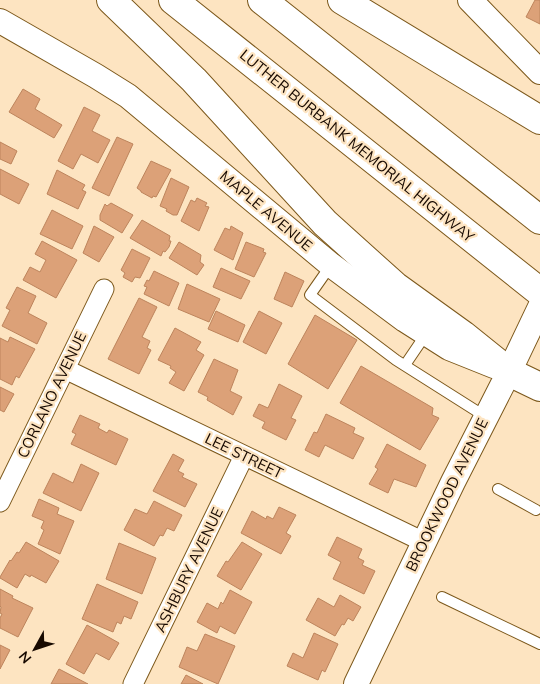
<svg xmlns="http://www.w3.org/2000/svg" width="540" height="684" font-family="Mulish,sans-serif">
	<style>
		.building { fill: #dca178; stroke: #bd845c }
		.lines { fill: none; stroke-linecap: round; stroke-linejoin: round }
		.service-casing { stroke: #7c581b; stroke-width: 12 }
		.minor-casing { stroke: #7c581b; stroke-width: 21 }
		.tertiary-casing { stroke: #7c581b; stroke-width: 26 }
		.secondary-casing { stroke: #7c581b; stroke-width: 30 }
		.motorway-casing { stroke: #7c581b; stroke-width: 30 }
		.service { stroke: #fff; stroke-width: 10 }
		.minor { stroke: #fff; stroke-width: 19 }
		.tertiary { stroke: #fff; stroke-width: 24 }
		.secondary { stroke: #fff; stroke-width: 28 }
		.motorway { stroke: #fff; stroke-width: 28 }
		.labels { text-anchor: middle; stroke-width: 4.5; stroke-linejoin: round; paint-order: stroke }
		.street-label { font-size: 15px; fill: #170900; stroke: #fde4c1 }
	</style>
	<rect width="100%" height="100%" fill="#fde4c1"/>
	<g class="building">
		<path d="M535 0H540V24L526 17Z"/>
		<path d="M23 89 40 99 35 109 62 125 54 138 9 112Z"/>
		<path d="M84 107 100 115 92 131 110 140 98 163 81 154 73 169 58 161Z"/>
		<path d="M117 137 133 144 109 196 92 188Z"/>
		<path d="M0 142 17 151 11 164 0 159Z"/>
		<path d="M151 161 171 170 156 197 153 196 152 198 141 192V191L137 188Z"/>
		<path d="M0 169 29 184 19 204 0 194Z"/>
		<path d="M57 170 85 185 82 190 86 192 78 209 47 194Z"/>
		<path d="M171 178 189 187 177 215H173L166 211 167 209 160 206Z"/>
		<path d="M197 198 207 203 205 206 209 207 199 231 181 221 191 200 195 202Z"/>
		<path d="M111 203 133 215 122 233 100 220V215L105 204 107 206Z"/>
		<path d="M52 210 83 226 72 249 40 234Z"/>
		<path d="M142 220 170 236 169 241H171L169 247 165 252 163 251 161 256 130 238Z"/>
		<path d="M94 226 114 237 99 262 83 253Z"/>
		<path d="M231 226 243 233 233 260 214 250 225 228 230 230Z"/>
		<path d="M42 241 77 260 56 298 23 280 30 267 40 272 46 260 35 254Z"/>
		<path d="M179 242 201 255 200 262 204 265 197 275 169 258Z"/>
		<path d="M246 242 264 249 263 252 266 253 254 277 235 269Z"/>
		<path d="M132 249 150 258 140 278 135 277 132 282 123 277 125 273 121 270Z"/>
		<path d="M221 268 250 281 241 299 213 287Z"/>
		<path d="M154 271 179 283 169 306 144 294 147 287 144 286 147 280 149 281Z"/>
		<path d="M285 272 304 281 292 307 274 299Z"/>
		<path d="M187 284 220 299 209 322 178 309Z"/>
		<path d="M17 287 36 296 28 313 47 323 37 344 2 326 10 310 6 308Z"/>
		<path d="M139 298 157 307 142 337 150 341 147 348 151 350 139 374 108 359Z"/>
		<path d="M216 311 245 325 238 342 208 329Z"/>
		<path d="M259 311 282 323 266 354 243 342Z"/>
		<path d="M315 315 357 340 328 389 288 364Z"/>
		<path d="M175 328 201 342 196 350 204 355 184 391 169 383 176 372 170 368 171 366 158 360Z"/>
		<path d="M10 337 35 349 19 378 16 376 12 385 0 379V338L8 342Z"/>
		<path d="M214 359 238 370 230 391 242 397 233 415 207 400 208 397 198 392Z"/>
		<path d="M361 366 433 408 432 415 439 418 420 450 340 403Z"/>
		<path d="M279 384 302 396 291 418 296 420 286 440 262 428 265 422 253 416 259 404 268 408Z"/>
		<path d="M0 387 14 394 4 412 0 410Z"/>
		<path d="M326 414 355 428 353 433 364 438 353 459 325 445 319 457 305 450 314 432 317 433Z"/>
		<path d="M80 415 100 424 98 428 107 433 109 430 128 439 116 465 71 444 76 434 72 432Z"/>
		<path d="M387 444 426 465 416 487 394 479 388 493 369 484 378 469 375 467Z"/>
		<path d="M173 454 184 460 178 471 184 474 182 477 197 484 185 507 153 491Z"/>
		<path d="M81 464 99 473 81 511 43 493 53 473 73 483Z"/>
		<path d="M39 499 59 508 57 514 74 521 60 554 38 544 44 530 41 528 44 521 32 516Z"/>
		<path d="M154 501 182 515 174 531 167 528 163 536 160 535 154 546 124 530 135 509 147 514Z"/>
		<path d="M279 507 296 515 286 533 291 536 281 554 241 533 252 511 266 519 267 516 273 519Z"/>
		<path d="M337 537 362 549 358 558 364 561 362 565 375 571 364 594 333 579 341 562 328 555Z"/>
		<path d="M26 542 59 561 46 583 31 575 30 577 25 574 17 588 0 578V577L10 560 11 561 17 552 19 553Z"/>
		<path d="M242 542 262 554 241 590 217 576 226 561 228 562Z"/>
		<path d="M119 543 156 558 142 594 106 579Z"/>
		<path d="M97 584 138 602 131 619 124 616 121 624 117 622 113 632 82 619Z"/>
		<path d="M0 589 13 596 12 598 33 608 18 637 0 628V618L2 614 0 613 1 607 0 606Z"/>
		<path d="M230 590 252 602 235 634 220 626 217 633 197 622 207 603 218 609 221 602 223 604Z"/>
		<path d="M340 595 361 607 353 621 348 618 344 625 342 624 335 636 306 620 318 598 334 607Z"/>
		<path d="M87 625 119 643 109 660 96 653 84 674 66 664Z"/>
		<path d="M314 633 338 644 325 672 322 670 318 680 287 666 293 653 303 658Z"/>
		<path d="M205 634 235 646 218 684 179 667 187 647 197 651Z"/>
		<path d="M0 645 10 650 0 669Z"/>
		<path d="M59 669 88 684H51Z"/>
		<path d="M186 675 203 684H181Z"/>
	</g>
	<g class="lines">
		<defs>
			<g id="service">
				<path d="M331 265 310 295 396 360 486 417"/>
				<path d="M405 365 426 334"/>
				<path d="M498 489 536 510"/>
				<path d="M442 597 540 644"/>
			</g>
			<g id="minor">
				<path d="M65 369 424 542"/>
				<path d="M0 502 104 289"/>
				<path d="M133 684 244 456"/>
			</g>
			<g id="tertiary">
				<path d="M470 0 540 72"/>
				<path d="M0 21 96 76 128 96 331 265 405 320 449 348 494 366"/>
				<path d="M356 684 453 482 509 372 540 307"/>
			</g>
			<path id="secondary" d="M509 372 540 387"/>
			<g id="motorway">
				<path d="M111 0 194 80 325 223 395 286 463 335 509 372"/>
				<path d="M173 0 540 292"/>
				<path d="M262 0 540 220"/>
				<path d="M342 0 540 120"/>
			</g>
		</defs>
		<use href="#service" class="service-casing"/>
		<use href="#minor" class="minor-casing"/>
		<use href="#tertiary" class="tertiary-casing"/>
		<use href="#secondary" class="secondary-casing"/>
		<use href="#motorway" class="motorway-casing"/>
		<use href="#service" class="service"/>
		<use href="#minor" class="minor"/>
		<use href="#tertiary" class="tertiary"/>
		<use href="#secondary" class="secondary"/>
		<use href="#motorway" class="motorway"/>
	</g>
	<g class="labels">
		<g class="street-label">
			<text transform="translate(357 146) rotate(39)" y="5">LUTHER BURBANK MEMORIAL HIGHWAY</text>
			<text transform="translate(266 211) rotate(40)" y="5">MAPLE AVENUE</text>
			<text transform="translate(52 395) rotate(-64)" y="5">CORLANO AVENUE</text>
			<text transform="translate(244 456) rotate(26)" y="5">LEE STREET</text>
			<text transform="translate(447 495) rotate(-64)" y="5">BROOKWOOD AVENUE</text>
			<text transform="translate(189 570) rotate(-64)" y="5">ASHBURY AVENUE</text>
		</g>
	</g>
	<g transform="translate(35 649) rotate(230)" stroke="#fde4c1" stroke-width="4" paint-order="stroke">
	<path d="M0-4L9 19L0 12L-9 19Z" fill="#170900"/>
	<text y="-8" font-size="14" font-weight="bold" text-anchor="middle" fill="#170900">N</text>
	</g>
</svg>
